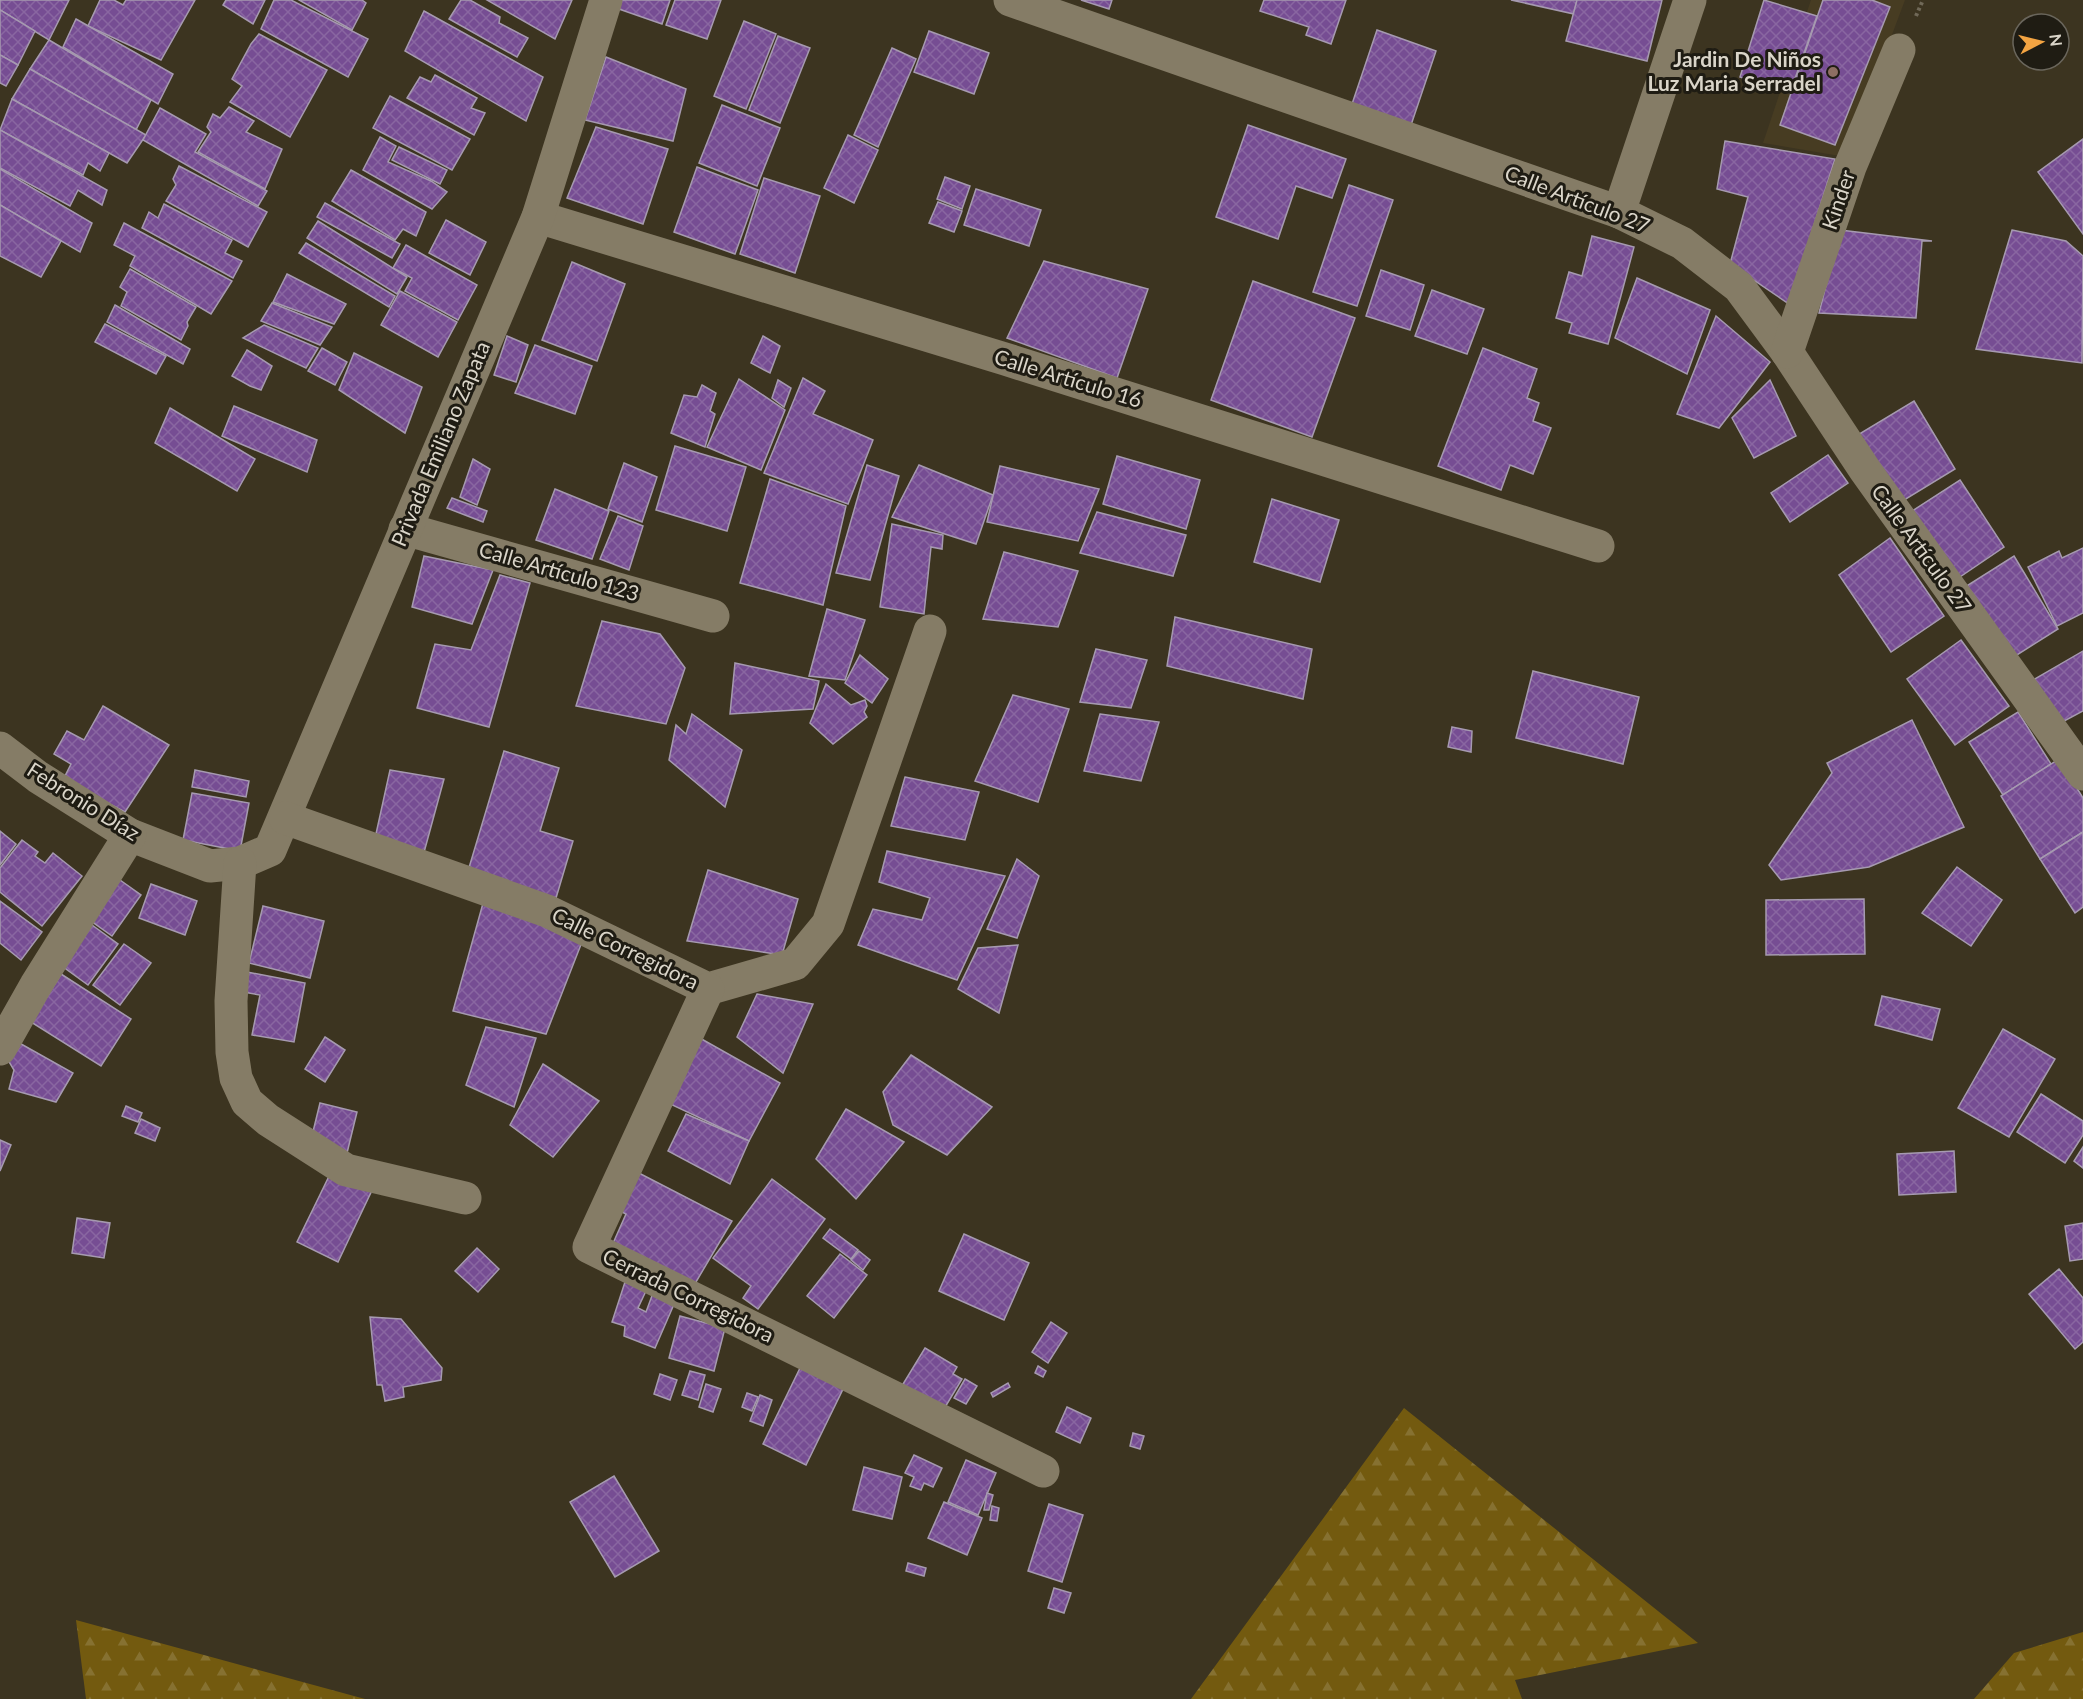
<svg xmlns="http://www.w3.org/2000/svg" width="2083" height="1699" font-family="Lato,sans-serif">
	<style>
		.built { fill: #473c22 }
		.forest { fill: url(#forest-firs) }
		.building { fill: url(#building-cross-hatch); stroke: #a69ab0; stroke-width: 1.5 }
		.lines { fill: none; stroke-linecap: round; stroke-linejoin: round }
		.path { stroke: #706958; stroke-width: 4; stroke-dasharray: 3 3; stroke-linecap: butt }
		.minor { stroke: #857c66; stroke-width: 33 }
		.education-dot { fill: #8d6e63; stroke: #1f1c13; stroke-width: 2 }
		.labels { text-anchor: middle; stroke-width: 6; stroke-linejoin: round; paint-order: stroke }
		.poi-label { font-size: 21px; font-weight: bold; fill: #dad5c9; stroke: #1f1c13; text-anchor: end }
		.street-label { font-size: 21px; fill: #dad5c9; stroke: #1f1c13 }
	</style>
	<defs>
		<pattern id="forest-firs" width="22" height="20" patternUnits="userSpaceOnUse" patternTransform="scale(1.5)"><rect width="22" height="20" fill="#735a0f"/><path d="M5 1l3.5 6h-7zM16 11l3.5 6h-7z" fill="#867131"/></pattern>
		<pattern id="building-cross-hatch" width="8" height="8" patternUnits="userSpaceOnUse" patternTransform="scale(1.5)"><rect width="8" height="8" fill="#764d93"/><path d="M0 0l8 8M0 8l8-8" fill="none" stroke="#8966a1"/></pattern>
	</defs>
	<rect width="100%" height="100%" fill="#3c3420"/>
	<path class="built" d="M1811 0H1905L1846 157 1763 143Z"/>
	<g class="forest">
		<path d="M1404 1408 1698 1643 1515 1680 1522 1699H1191Z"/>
		<path d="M76 1620 365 1699H86Z"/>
		<path d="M2083 1632V1699H1974L2014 1653Z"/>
	</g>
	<g class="building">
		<path d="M0 0H69L49 40 0 10Z"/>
		<path d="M100 0H114L123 5 126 0H195L161 60 88 26Z"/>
		<path d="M226 0H265L253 24 223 5Z"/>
		<path d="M274 0H291L368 39 348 77 261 29Z"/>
		<path d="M299 0H362L366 3 352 30Z"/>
		<path d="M461 0H470L500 17 499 23 528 38 517 57 449 19Z"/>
		<path d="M487 0H572L555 39Z"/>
		<path d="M619 0H670L662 24 616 8Z"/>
		<path d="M675 0H721L707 39 666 25Z"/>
		<path d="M1081 0H1112L1109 9Z"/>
		<path d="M1264 0H1346L1331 44 1306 35 1309 27 1260 11Z"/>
		<path d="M1511 0H1577L1574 14Z"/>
		<path d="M1577 0H1662L1647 61 1566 41Z"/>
		<path d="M1764 0 1817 16 1790 93 1740 77Z"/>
		<path d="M1823 0H1872L1890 7 1835 145 1780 125Z"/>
		<path d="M0 10 35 31 18 65 0 55Z"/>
		<path d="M424 11 543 77 526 121 405 51Z"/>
		<path d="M76 19 173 74 158 104 63 47Z"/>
		<path d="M744 21 776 34 746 109 714 96Z"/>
		<path d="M1377 30 1436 51 1410 128 1351 107Z"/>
		<path d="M929 31 989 53 974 94 914 72Z"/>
		<path d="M259 34 327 70 290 137 230 102 242 86 232 79 251 44Z"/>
		<path d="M778 36 810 48 780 123 749 110Z"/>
		<path d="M49 40 151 100 136 130 30 69Z"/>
		<path d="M892 48 916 59 878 147 854 135Z"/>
		<path d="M0 55 18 65 6 86 0 83Z"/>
		<path d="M606 57 686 89 673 141 585 120Z"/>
		<path d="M30 69 146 135 127 163 12 99Z"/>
		<path d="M435 75 477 98 471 108 485 113 474 135 407 98 420 77 431 82Z"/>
		<path d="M390 96 470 139 452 170 373 128Z"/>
		<path d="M12 99 109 153 100 171 88 163 83 175 0 130Z"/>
		<path d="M722 105 780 128 757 186 699 163Z"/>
		<path d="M229 107 254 121 246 132 282 149 265 189 198 152 211 132 207 127 213 114 220 118Z"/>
		<path d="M160 108 206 134 195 152 267 191 258 206 143 140Z"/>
		<path d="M1248 125 1346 159 1332 198 1296 186 1278 239 1216 217Z"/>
		<path d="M596 127 668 149 643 224 567 198Z"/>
		<path d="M0 130 107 190 102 205 78 190 70 206 0 168Z"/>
		<path d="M848 135 878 150 854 203 824 188Z"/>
		<path d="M380 137 396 146 388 162 431 181 447 192 432 209 363 170Z"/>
		<path d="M2083 139V234L2038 172Z"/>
		<path d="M1725 141 1835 159 1789 304 1730 264 1748 197 1717 189Z"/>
		<path d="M399 147 447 170 440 184 392 160Z"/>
		<path d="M179 166 267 212 248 247 166 201 176 185 173 179Z"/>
		<path d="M697 167 758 190 735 254 674 232Z"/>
		<path d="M0 169 92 223 80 252 0 205Z"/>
		<path d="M351 170 426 212 416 236 403 229 395 240 332 201Z"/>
		<path d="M945 177 970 186 962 209 937 199Z"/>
		<path d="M764 178 820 196 795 273 740 254Z"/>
		<path d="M1349 185 1393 200 1357 306 1313 292Z"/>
		<path d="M976 189 1041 210 1029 246 964 225Z"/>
		<path d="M938 202 962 211 954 232 929 223Z"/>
		<path d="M325 203 400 244 392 258 317 217Z"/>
		<path d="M164 204 232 240 225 253 242 261 233 278 142 228 149 212 158 218Z"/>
		<path d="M0 205 61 241 41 277 0 256Z"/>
		<path d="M446 220 486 242 470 275 429 253Z"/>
		<path d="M318 221 407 277 397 294 307 238Z"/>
		<path d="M124 223 232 281 211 314 130 266 135 256 114 245Z"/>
		<path d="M1840 230 1932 241H1922L1916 318 1819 313Z"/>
		<path d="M2012 230 2066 241 2083 256 2082 363 1976 349Z"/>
		<path d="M1592 236 1634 247 1608 344 1569 333 1572 323 1556 318 1569 272 1582 276Z"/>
		<path d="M306 243 395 296 389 307 299 253Z"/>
		<path d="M406 245 477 285 458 320 405 291 412 278 393 268Z"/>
		<path d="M1044 261 1148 289 1117 378 1007 338Z"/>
		<path d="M572 262 625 284 597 361 542 340Z"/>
		<path d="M130 269 196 307 187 322 188 326 181 340 121 306 127 292 120 287Z"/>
		<path d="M1381 270 1424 285 1410 330 1366 316Z"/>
		<path d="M287 274 346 304 334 324 273 302Z"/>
		<path d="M1637 278 1710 310 1687 374 1615 338Z"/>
		<path d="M1253 281 1355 318 1312 437 1211 400Z"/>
		<path d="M1432 290 1484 309 1467 354 1415 336Z"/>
		<path d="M400 291 457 322 438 357 381 325Z"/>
		<path d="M272 303 332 327 320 345 261 321Z"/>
		<path d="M115 305 190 349 183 364 107 322Z"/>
		<path d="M1716 316 1770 362 1719 428 1677 414Z"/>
		<path d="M105 324 166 356 156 374 95 342Z"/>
		<path d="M264 325 318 348 306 368 243 338Z"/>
		<path d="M507 336 528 345 516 382 494 375Z"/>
		<path d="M763 336 780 346 770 373 751 363Z"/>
		<path d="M535 345 592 366 575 414 515 393Z"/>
		<path d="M322 348 347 362 335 385 308 371Z"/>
		<path d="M1483 348 1537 369 1527 398 1539 403 1533 421 1551 428 1533 474 1510 465 1501 490 1438 466Z"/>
		<path d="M247 350 272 366 261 390 250 386 232 376Z"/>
		<path d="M354 353 422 387 405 433 339 390Z"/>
		<path d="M803 378 825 391 813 414 873 440 848 504 764 473Z"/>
		<path d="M739 379 785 410 761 470 707 447Z"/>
		<path d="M778 380 791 388 784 407 772 398Z"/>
		<path d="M1770 380 1796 436 1754 458 1732 418Z"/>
		<path d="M702 385 716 393 710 411 715 414 705 447 671 433 684 395 697 397Z"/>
		<path d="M1914 401 1955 469 1896 505 1856 436Z"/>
		<path d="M234 406 317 440 307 472 222 436Z"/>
		<path d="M170 408 255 459 237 491 155 443Z"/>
		<path d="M675 446 746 467 727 531 656 510Z"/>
		<path d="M1828 455 1848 483 1790 522 1771 493Z"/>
		<path d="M1117 456 1200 480 1186 529 1103 504Z"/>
		<path d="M473 459 490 469 477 505 460 497Z"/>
		<path d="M624 463 657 477 642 522 608 509Z"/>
		<path d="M867 465 899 476 870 580 836 573Z"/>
		<path d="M919 465 993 495 976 544 892 517Z"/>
		<path d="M1000 466 1099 489 1078 541 987 522Z"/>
		<path d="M770 479 846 506 823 605 740 583Z"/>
		<path d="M1960 480 2004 547 1951 583 1906 515Z"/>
		<path d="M555 489 609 511 592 559 536 540Z"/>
		<path d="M452 498 487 511 483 522 447 508Z"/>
		<path d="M1272 499 1339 520 1320 582 1254 562Z"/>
		<path d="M1097 512 1186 535 1173 576 1080 553Z"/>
		<path d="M618 516 643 526 629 570 600 559Z"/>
		<path d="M892 524 943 535 942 549 931 547 924 614 880 607Z"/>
		<path d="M1890 538 1944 616 1891 652 1839 575Z"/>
		<path d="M2083 548V613L2057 626 2028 567 2059 551 2062 558Z"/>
		<path d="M1004 552 1078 571 1058 627 983 619Z"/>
		<path d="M424 556 493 570 472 624 412 607Z"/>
		<path d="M2014 556 2058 629 2009 660 1965 587Z"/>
		<path d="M500 575 530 583 489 727 417 708 435 644 471 650Z"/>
		<path d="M827 609 865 620 845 680 809 676Z"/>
		<path d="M1175 617 1312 649 1303 699 1167 666Z"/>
		<path d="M602 621 660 634 685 668 666 724 576 706Z"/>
		<path d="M1961 640 2009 706 1955 745 1907 679Z"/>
		<path d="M1096 649 1147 660 1131 708 1080 702Z"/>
		<path d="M2083 651V711L2053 727 2028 683Z"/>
		<path d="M860 655 888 679 872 703 845 683Z"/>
		<path d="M735 663 819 681 813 709 730 714Z"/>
		<path d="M1533 671 1639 697 1623 764 1516 738Z"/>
		<path d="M826 684 851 705 865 700 867 706 864 712 867 717 833 744 810 723Z"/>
		<path d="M1013 695 1069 709 1038 802 975 781Z"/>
		<path d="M103 706 169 745 125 812 63 780 71 764 54 754 67 731 84 740Z"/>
		<path d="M2018 712 2051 764 2003 795 1969 742Z"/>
		<path d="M692 714 742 750 725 807 669 760 676 725 686 734Z"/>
		<path d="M1100 714 1159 722 1141 781 1084 771Z"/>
		<path d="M1912 720 1964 827 1869 867 1781 880 1769 865 1832 773 1827 763Z"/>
		<path d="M1452 727 1472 731 1471 752 1448 747Z"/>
		<path d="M504 751 559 768 540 831 573 841 556 898 468 871Z"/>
		<path d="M2059 759 2083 798V832L2040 859 2001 796Z"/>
		<path d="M195 770 249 781 246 797 192 787Z"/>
		<path d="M390 770 444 779 423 856 374 843Z"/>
		<path d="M905 777 979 792 965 840 891 826Z"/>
		<path d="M192 793 249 803 240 851 183 840Z"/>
		<path d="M0 831 16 844 0 865Z"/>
		<path d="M2083 832V907L2075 913 2040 859Z"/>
		<path d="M22 840 38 852 35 856 45 863 53 853 82 876 42 926 0 892V868Z"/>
		<path d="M887 851 1005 876 957 980 858 945 873 909 922 920 930 898 879 882Z"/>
		<path d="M1017 859 1039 876 1017 938 987 929Z"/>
		<path d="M1957 867 2002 900 1971 946 1922 913Z"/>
		<path d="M708 870 798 899 782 955 687 941Z"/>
		<path d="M120 880 141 895 112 936 91 921Z"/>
		<path d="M151 884 197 901 185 935 139 918Z"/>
		<path d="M485 896 582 942 546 1034 453 1011Z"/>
		<path d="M1864 899 1865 954 1766 955V900Z"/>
		<path d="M0 901 42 932 21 960 0 943Z"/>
		<path d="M263 906 324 921 310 978 249 963Z"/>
		<path d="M92 925 118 944 88 985 62 966Z"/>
		<path d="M124 944 151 963 120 1005 93 985Z"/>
		<path d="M1018 945 999 1013 958 989 978 948Z"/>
		<path d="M242 971 305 983 294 1042 252 1035 260 995 237 991Z"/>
		<path d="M61 974 131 1019 101 1066 31 1022Z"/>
		<path d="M757 994 813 1004 783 1073 737 1037Z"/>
		<path d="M1882 996 1940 1009 1932 1040 1875 1025Z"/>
		<path d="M486 1027 536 1038 514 1107 466 1085Z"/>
		<path d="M2003 1029 2055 1059 2009 1137 1958 1108Z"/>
		<path d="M325 1037 345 1050 325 1082 305 1069Z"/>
		<path d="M698 1037 780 1083 749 1141 668 1103Z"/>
		<path d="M14 1040 73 1073 56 1102 9 1089 14 1070 5 1055Z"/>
		<path d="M911 1055 992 1107 947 1155 893 1125 883 1092Z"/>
		<path d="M543 1064 599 1101 553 1157 510 1125Z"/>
		<path d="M2041 1094 2083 1121V1135L2065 1163 2017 1132Z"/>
		<path d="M320 1103 357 1112 347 1153 310 1144Z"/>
		<path d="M126 1106 142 1113 138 1122 122 1116Z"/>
		<path d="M846 1109 904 1142 856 1199 816 1159Z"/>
		<path d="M686 1114 749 1141 730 1184 668 1151Z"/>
		<path d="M141 1119 160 1128 155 1141 135 1133Z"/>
		<path d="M0 1140 11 1145 0 1171Z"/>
		<path d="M2083 1147V1168L2074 1161Z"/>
		<path d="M1954 1151 1956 1192 1899 1195 1897 1154Z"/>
		<path d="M334 1166 374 1186 338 1262 297 1242Z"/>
		<path d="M633 1170 732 1221 693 1287 610 1250 626 1214 614 1208Z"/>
		<path d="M772 1179 825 1219 758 1309 743 1298 751 1286 713 1258Z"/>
		<path d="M77 1218 110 1223 104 1258 72 1253Z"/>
		<path d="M2083 1223V1259L2070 1261 2065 1226Z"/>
		<path d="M830 1229 858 1250 851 1259 823 1238Z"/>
		<path d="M964 1234 1029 1263 1004 1320 939 1291Z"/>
		<path d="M477 1248 499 1269 478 1292 455 1271Z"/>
		<path d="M859 1251 870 1260 863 1270 851 1260Z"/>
		<path d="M840 1254 867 1275 834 1318 807 1296Z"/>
		<path d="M2059 1269 2083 1298V1342L2075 1349 2029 1294Z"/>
		<path d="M625 1282 646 1291 638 1308 646 1312 653 1293 675 1302 655 1348 624 1336 625 1326 612 1322Z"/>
		<path d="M680 1316 725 1328 714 1371 669 1358Z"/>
		<path d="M370 1317 401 1319 442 1368 441 1380 403 1387 404 1397 385 1401 382 1385H377Z"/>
		<path d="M1051 1322 1067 1333 1048 1363 1032 1352Z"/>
		<path d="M925 1348 957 1367 953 1374 962 1379 941 1414 900 1389Z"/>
		<path d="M802 1364 845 1385 806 1465 763 1444Z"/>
		<path d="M1038 1366 1046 1371 1043 1377 1035 1373Z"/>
		<path d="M690 1371 705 1375 698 1400 682 1395Z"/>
		<path d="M660 1374 677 1380 670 1400 654 1394Z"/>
		<path d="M965 1379 977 1386 966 1404 954 1398Z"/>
		<path d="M1008 1383 1010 1387 993 1397 991 1393Z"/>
		<path d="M706 1384 721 1389 713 1412 699 1407Z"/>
		<path d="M747 1393 758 1397 752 1411 742 1407Z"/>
		<path d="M760 1395 772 1400 763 1426 750 1421Z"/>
		<path d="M1067 1407 1091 1418 1080 1443 1056 1432Z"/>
		<path d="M1133 1433 1144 1436 1140 1449 1130 1446Z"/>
		<path d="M914 1455 942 1468 933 1487 924 1483 921 1490 910 1486 914 1477 905 1473Z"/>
		<path d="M966 1460 996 1473 978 1515 948 1502Z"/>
		<path d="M864 1467 902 1477 892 1519 853 1510Z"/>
		<path d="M614 1476 659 1551 615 1577 570 1502Z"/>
		<path d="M987 1493 993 1495 989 1510H984Z"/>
		<path d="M944 1502 982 1518 967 1555 928 1538Z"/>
		<path d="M1049 1504 1083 1515 1062 1582 1028 1571Z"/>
		<path d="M992 1506 999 1508 997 1521 990 1520Z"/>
		<path d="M908 1563 926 1568 924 1576 906 1571Z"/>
		<path d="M1054 1588 1071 1593 1064 1613 1048 1608Z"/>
	</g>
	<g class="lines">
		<path class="path" d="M1916 16 1923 0"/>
		<g class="minor">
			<path d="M1010 0 1619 212 1682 243 1739 287 1787 352 1865 470 2083 774"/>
			<path d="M1619 212 1690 0"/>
			<path d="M538 217 1005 359 1598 546"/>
			<path d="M1787 352 1850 167 1899 50"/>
			<path d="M405 529 713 616"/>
			<path d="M0 748 38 777 130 835 210 866 240 863 270 850 538 217 606 0"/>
			<path d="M285 818 547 911 708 989 795 964 828 924 930 631"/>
			<path d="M240 863 231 1001 232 1052 236 1078 247 1102 268 1120 346 1170 465 1198"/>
			<path d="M708 989 589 1247 1043 1471"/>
			<path d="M0 1049 36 985 130 835"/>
		</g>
	</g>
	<circle class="education-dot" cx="1833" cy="72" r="6"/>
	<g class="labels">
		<g class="poi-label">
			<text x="1821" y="67">Jardin De Niños<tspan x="1821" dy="24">Luz Maria Serradel</tspan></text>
		</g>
		<g class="street-label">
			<text transform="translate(1577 200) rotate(21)" y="7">Calle Artículo 27</text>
			<text transform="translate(1839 200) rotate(-71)" y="7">Kinder</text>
			<text transform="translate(1068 379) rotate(17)" y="7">Calle Artículo 16</text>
			<text transform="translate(441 444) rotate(-67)" y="7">Privada Emiliano Zapata</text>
			<text transform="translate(1921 549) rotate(54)" y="7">Calle Artículo 27</text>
			<text transform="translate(559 572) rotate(16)" y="7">Calle Artículo 123</text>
			<text transform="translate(83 802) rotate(32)" y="7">Febronio Díaz</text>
			<text transform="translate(625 949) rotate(26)" y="7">Calle Corregidora</text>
			<text transform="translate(688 1296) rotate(26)" y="7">Cerrada Corregidora</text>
		</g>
	</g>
	<g transform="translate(2041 42) rotate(83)"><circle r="28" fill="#1f1c13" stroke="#6a665c" stroke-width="1.5"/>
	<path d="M0-4.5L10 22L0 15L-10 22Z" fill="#f3a442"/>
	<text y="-9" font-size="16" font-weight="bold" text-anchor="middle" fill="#dad5c9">N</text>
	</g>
</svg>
